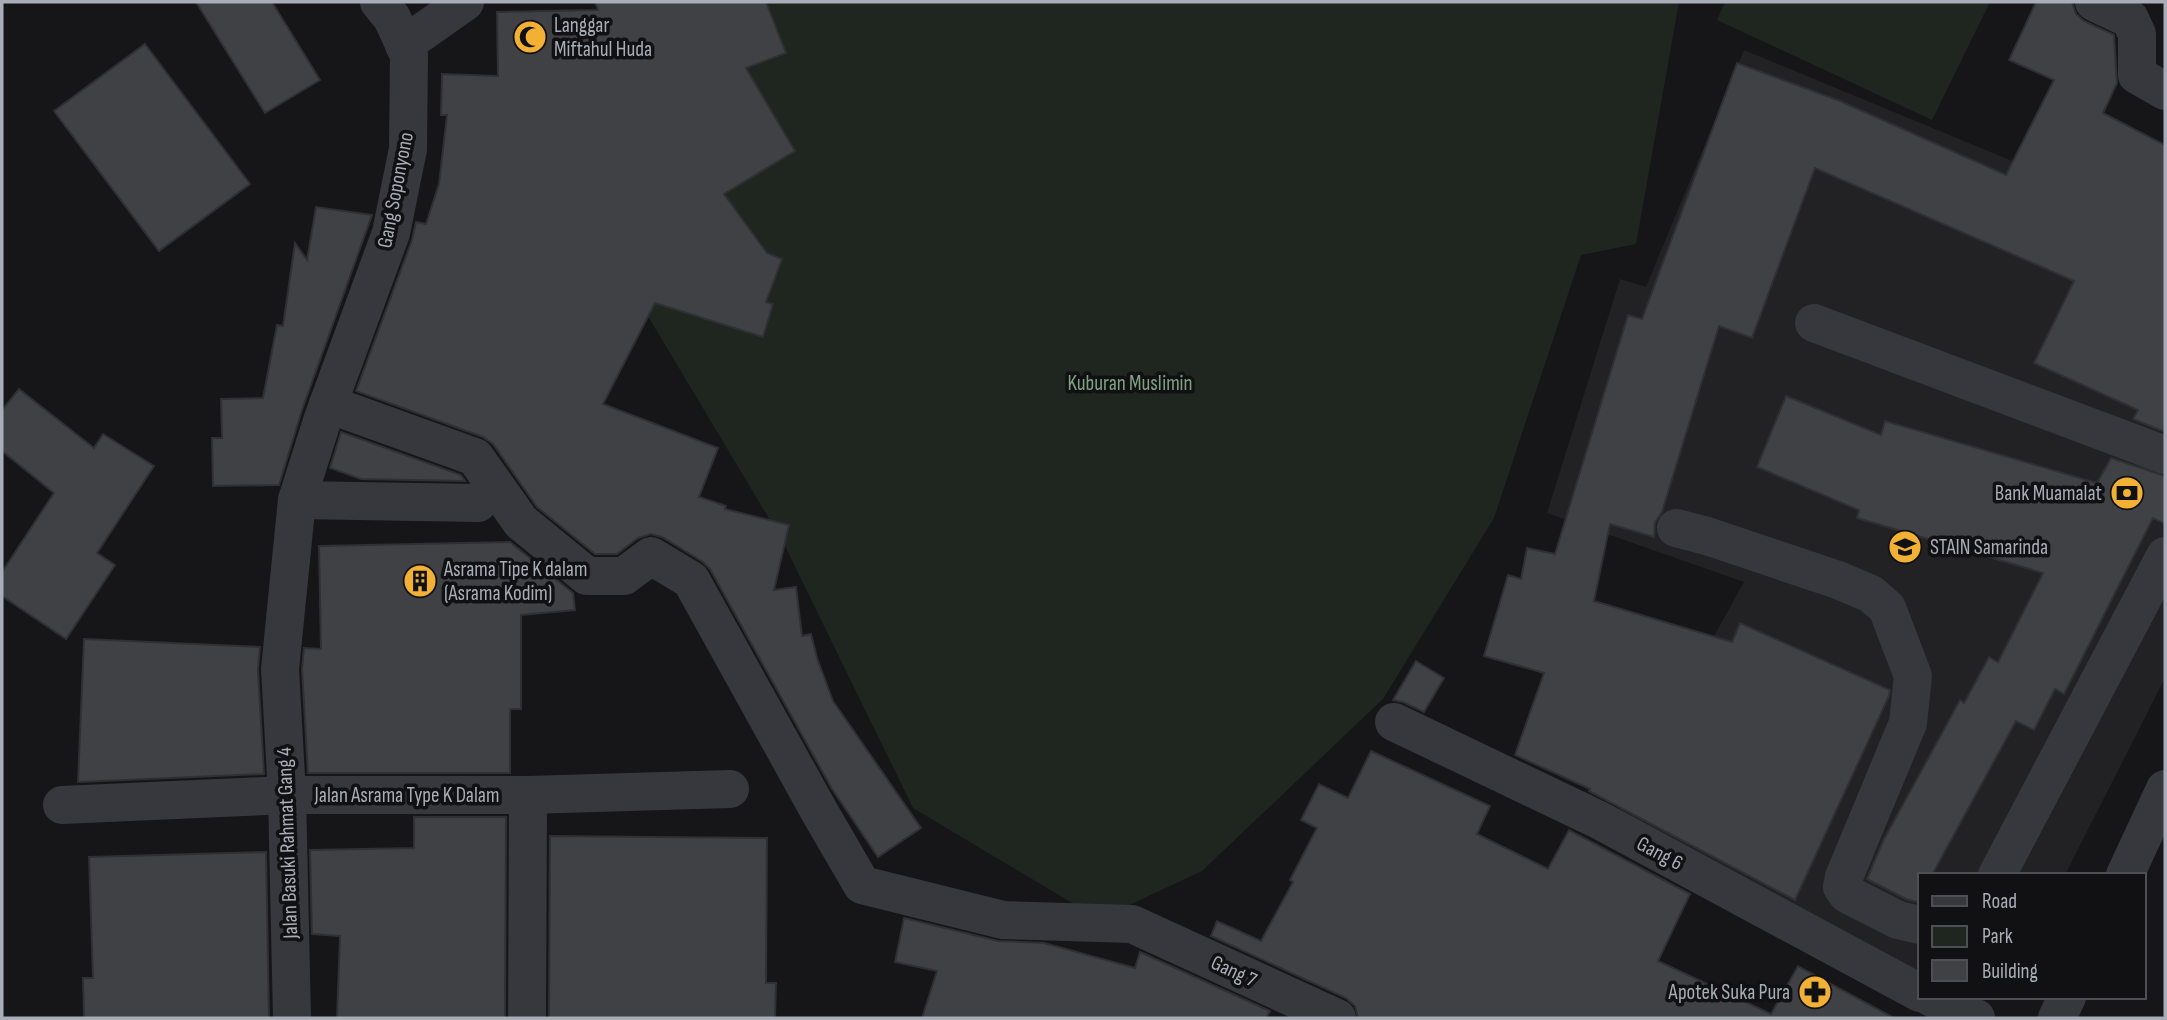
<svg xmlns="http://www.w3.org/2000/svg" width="2167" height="1020" font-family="'Sofia Sans Condensed',sans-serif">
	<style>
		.built { fill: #222225 }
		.green { fill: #1e261f }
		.building { fill: #404145; stroke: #303034; stroke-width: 2 }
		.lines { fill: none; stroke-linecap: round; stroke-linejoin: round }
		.minor { stroke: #37383d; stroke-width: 38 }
		.labels { text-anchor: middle; stroke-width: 7; stroke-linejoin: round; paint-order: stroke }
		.poi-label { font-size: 21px; fill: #a8adb8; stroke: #111113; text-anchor: start }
		.street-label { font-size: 21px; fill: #a8adb8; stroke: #111113 }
		.park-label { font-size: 21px; fill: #7fa381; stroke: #111113 }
	</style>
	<rect width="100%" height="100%" fill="#161618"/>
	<path class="built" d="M1744 50 2148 217 2099 320 2165 354V678L2065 875H1920V989L1609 825 1744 582 1547 513 1620 279 1646 287Z"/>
	<g class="green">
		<path d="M623 2H1679L1636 244 1581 255 1494 518 1383 699 1202 871 1099 919 913 808 783 542 621 271V4Z"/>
		<path d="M1725 2H1990L1932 120 1717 20Z"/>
	</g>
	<g class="building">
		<path d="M196 2H272L320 80 265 113Z"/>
		<path d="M595 2H766L786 53 746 68 795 151 724 194 767 253 782 259 766 302 773 304 763 337 655 303 603 404 718 448 699 497 726 506 725 509 789 525 774 590 796 587 802 636 811 634 817 658 833 701 921 828 878 857 832 789 710 569 703 562 662 537 651 534 638 538 617 554H595L537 507 493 444 483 437 356 391 412 240 416 222 426 224 439 184 447 115H441L442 74 498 76 497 12 598 10Z"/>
		<path d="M2036 2H2072L2076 14 2084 21 2114 35 2117 83 2103 113 2165 145V432L2133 419 2138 410 2034 363 2074 281 1815 168 1752 338 1719 326 1662 512 1655 522 1654 537 1610 524 1594 601 1732 642 1740 623 1890 690 1889 696 1795 900 1589 791 1590 789 1515 755 1544 673 1484 656 1508 575 1521 579 1527 548 1555 554 1628 315 1642 319 1737 63 1840 101 2006 175 2054 80 2009 60Z"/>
		<path d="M145 44 250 184 159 251 54 111Z"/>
		<path d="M316 207 372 215 302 410 279 485 213 486 212 438H222L221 399 263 398 277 325 283 326 295 243 307 260Z"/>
		<path d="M19 389 94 448 103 434 154 466 97 553 115 565 66 639 2 596V572L54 493 2 451V410Z"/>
		<path d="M1786 396 1881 435 1885 421 2097 483 2111 458 2165 476V524L2153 518 2064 694 2055 689 2034 730 2016 721 1932 875H1920V896L1917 902 1906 899 1867 879 1883 841 1960 700 1964 703 1989 657 1998 662 2043 573 1857 518 1859 510 1757 467Z"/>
		<path d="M341 432 461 475 465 481 361 479 330 468Z"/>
		<path d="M510 542 573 593 575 610 521 615V709H510V773H308L302 669 304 648 321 649 319 546Z"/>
		<path d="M84 639 260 647 258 670 264 774 78 782Z"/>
		<path d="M1416 661 1444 678 1424 712 1403 702 1393 700Z"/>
		<path d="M1371 751 1490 806 1477 834 1548 869 1569 830 1690 894 1658 961 1771 1014 1798 966 1894 1018H1358L1355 1006 1346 998 1211 936 1217 921 1261 941 1293 882 1290 880 1317 828 1301 820 1319 784 1348 798Z"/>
		<path d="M414 817H506L505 1018H337L340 936 312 934 310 850 414 848Z"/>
		<path d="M550 836 767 838 766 983H776L775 1018H549Z"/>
		<path d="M266 852 269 1018H84L83 978H93L89 857Z"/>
		<path d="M904 918 998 941 1044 943 1135 968 1140 952 1270 1011 1266 1018H922L937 971 895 962Z"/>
	</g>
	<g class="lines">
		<g class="minor">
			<path d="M2094 2 2130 19 2137 34V75L2165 91"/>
			<path d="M404 45 465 2"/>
			<path d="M1814 323 2165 455"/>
			<path d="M328 404 475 457 521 522 587 576H624L651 556 691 580 819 811 862 885 1003 920 1132 924 1337 1018"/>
			<path d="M297 500 478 503"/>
			<path d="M1676 528 1707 536 1838 580 1871 594 1887 608 1913 676 1908 723 1844 877 1842 887 1847 894 1898 920 1920 925"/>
			<path d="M1394 722 1599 820 1920 993"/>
			<path d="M62 805 287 795H528L730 789"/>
			<path d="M1997 875 2165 556"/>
			<path d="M2125 875 2165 789"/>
			<path d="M1930 997 1976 1018"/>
			<path d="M292 1018 287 795 280 669 297 500 323 418 391 233 408 149 409 55 392 18 379 2"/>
			<path d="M527 1018 528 795"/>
			<path d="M2057 1018 2067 997"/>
		</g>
	</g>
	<defs>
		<symbol id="mosque-disc" viewBox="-11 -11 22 22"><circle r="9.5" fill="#f2b134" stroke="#111113"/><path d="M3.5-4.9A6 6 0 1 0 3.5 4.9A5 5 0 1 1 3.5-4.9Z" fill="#111"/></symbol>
		<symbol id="bank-disc" viewBox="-11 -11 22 22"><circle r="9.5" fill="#f2b134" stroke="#111113"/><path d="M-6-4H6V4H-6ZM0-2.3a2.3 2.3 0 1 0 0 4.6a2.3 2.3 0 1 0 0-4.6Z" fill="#111"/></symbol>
		<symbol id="university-disc" viewBox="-11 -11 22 22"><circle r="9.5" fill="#f2b134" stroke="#111113"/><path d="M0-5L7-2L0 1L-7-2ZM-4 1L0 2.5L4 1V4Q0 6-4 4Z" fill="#111"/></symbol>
		<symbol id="building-disc" viewBox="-11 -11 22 22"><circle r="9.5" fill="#f2b134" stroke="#111113"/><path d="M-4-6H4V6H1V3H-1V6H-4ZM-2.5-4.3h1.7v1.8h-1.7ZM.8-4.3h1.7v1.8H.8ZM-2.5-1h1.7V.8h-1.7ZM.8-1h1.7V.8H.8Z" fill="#111"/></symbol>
		<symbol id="pharmacy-disc" viewBox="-11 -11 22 22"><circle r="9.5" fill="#f2b134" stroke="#111113"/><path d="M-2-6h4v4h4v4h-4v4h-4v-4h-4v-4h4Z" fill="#111"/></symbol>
	</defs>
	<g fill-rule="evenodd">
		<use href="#mosque-disc" x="511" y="18" width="38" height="38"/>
		<use href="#bank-disc" x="2108" y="474" width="38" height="38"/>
		<use href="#university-disc" x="1886" y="528" width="38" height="38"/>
		<use href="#building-disc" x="401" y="562" width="38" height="38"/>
		<use href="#pharmacy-disc" x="1796" y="973" width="38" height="38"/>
	</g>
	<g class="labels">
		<g class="poi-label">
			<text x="554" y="32">Langgar<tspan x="554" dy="24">Miftahul Huda</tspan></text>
			<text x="2102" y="500" text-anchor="end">Bank Muamalat</text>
			<text x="1930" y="554">STAIN Samarinda</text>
			<text x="444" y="576">Asrama Tipe K dalam<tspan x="444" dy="24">(Asrama Kodim)</tspan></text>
			<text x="1790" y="999" text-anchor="end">Apotek Suka Pura</text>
		</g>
		<g class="street-label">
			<text transform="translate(395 190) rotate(-79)" y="7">Gang Soponyono</text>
			<text x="407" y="802">Jalan Asrama Type K Dalam</text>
			<text transform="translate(287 843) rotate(-92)" y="7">Jalan Basuki Rahmat Gang 4</text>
			<text transform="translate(1660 853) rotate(28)" y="7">Gang 6</text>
			<text transform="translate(1234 971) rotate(25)" y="7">Gang 7</text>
		</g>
		<g class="park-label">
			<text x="1130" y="390">Kuburan Muslimin</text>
		</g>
	</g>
	<rect width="2167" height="1020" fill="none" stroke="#a8adb8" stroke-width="7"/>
	<rect x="1918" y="873" width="228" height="126" fill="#111113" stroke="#4d4f55" stroke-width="2"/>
	<rect x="1932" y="896" width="35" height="10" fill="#37383d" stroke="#4d4f55" stroke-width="2"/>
	<text x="1982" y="908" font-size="21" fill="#a8adb8">Road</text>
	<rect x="1932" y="926" width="35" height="21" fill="#1e261f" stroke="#4d4f55" stroke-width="2"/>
	<text x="1982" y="943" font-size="21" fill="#a8adb8">Park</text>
	<rect x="1932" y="960" width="35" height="21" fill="#404145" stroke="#4d4f55" stroke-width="2"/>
	<text x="1982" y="978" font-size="21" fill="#a8adb8">Building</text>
</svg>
